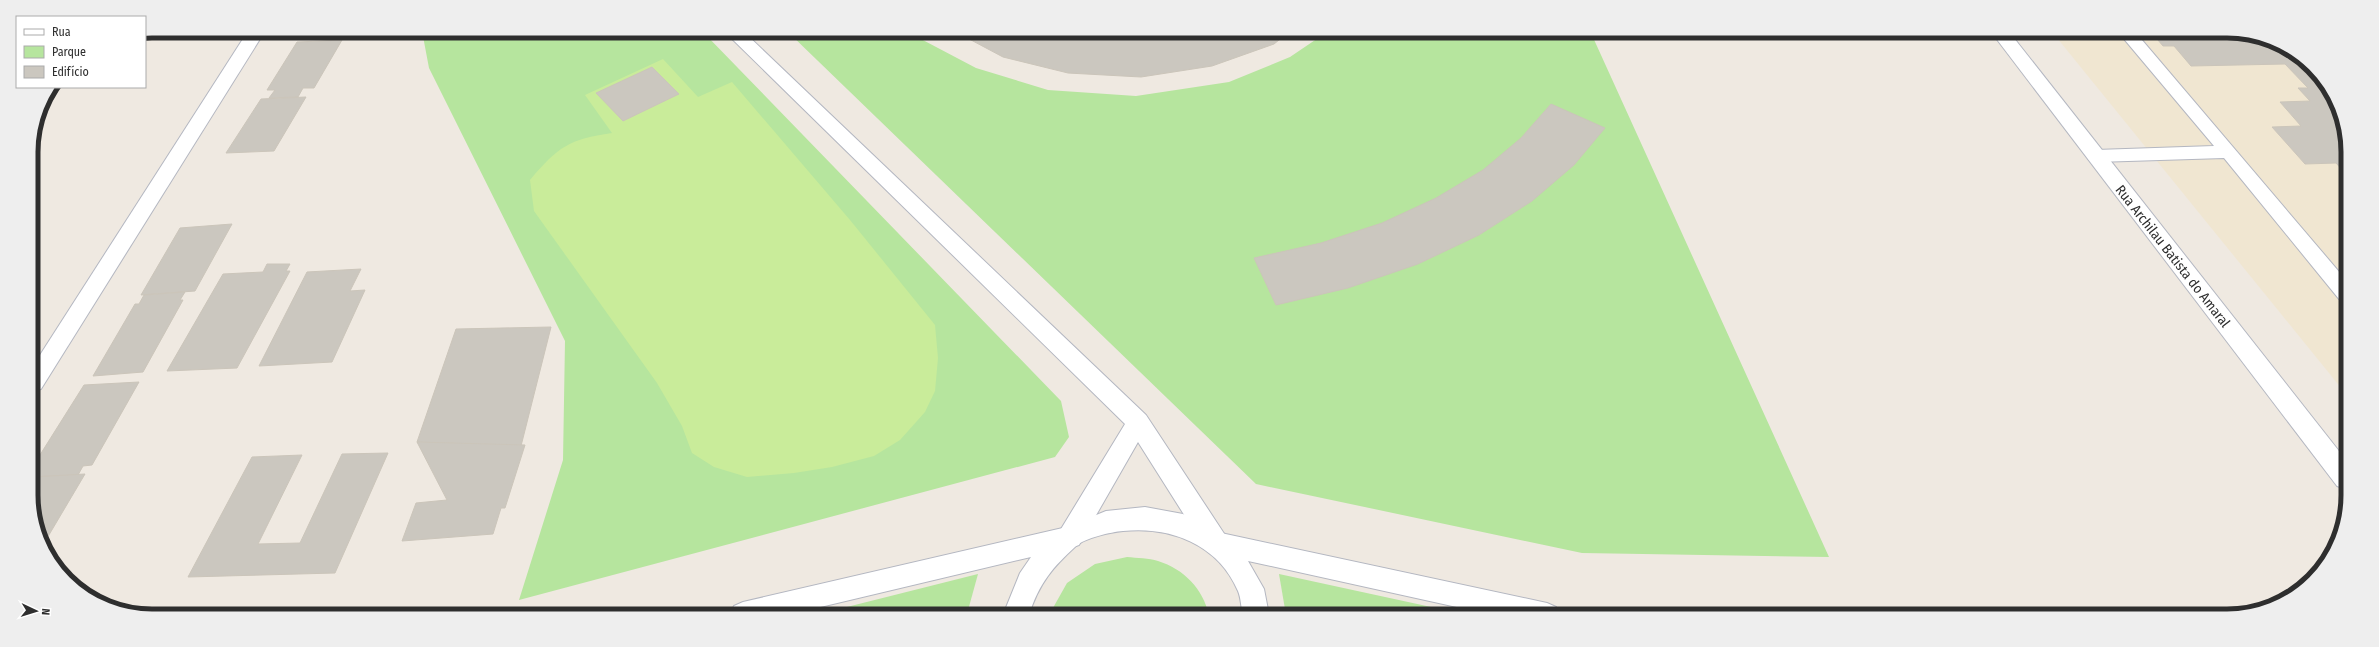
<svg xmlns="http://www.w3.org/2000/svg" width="2379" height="647" font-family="'Fira Sans Condensed',sans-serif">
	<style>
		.education { fill: #f0e6d1 }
		.green { fill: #b6e59e }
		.pitch { fill: #c9ec9a }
		.building { fill: #cbc7bf; stroke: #cbc5ba }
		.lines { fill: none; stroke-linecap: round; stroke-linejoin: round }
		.service-casing { stroke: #b4b7c1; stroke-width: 2 }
		.minor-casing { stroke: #b4b7c1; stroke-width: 2 }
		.secondary-casing { stroke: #b4b7c1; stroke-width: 2 }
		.service { fill: #fff; fill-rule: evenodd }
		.minor { fill: #fff; fill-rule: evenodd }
		.secondary { fill: #fff; fill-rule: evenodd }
		.labels { text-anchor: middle; stroke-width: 4; stroke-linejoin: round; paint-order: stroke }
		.street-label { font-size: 14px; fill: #2e2e2e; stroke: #fff }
		.rim { fill: none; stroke: #2e2e2e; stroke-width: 5 }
	</style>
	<rect width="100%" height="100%" fill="#efe9e1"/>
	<path class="education" d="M2053 33H2251L2287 47 2313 67 2335 98 2346 129V394Z"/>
	<g class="green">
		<path d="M422 31 703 32 1061 401 1069 437 1055 457 519 600 563 460 565 341 429 68Z"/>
		<path d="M788 32H915L919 38 976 68 1048 90 1136 96 1229 82 1290 57 1327 32 1591 33 1829 557 1582 553 1256 484Z"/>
		<path d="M1127 557C1137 558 1149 558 1158 561 1184 569 1203 589 1209 615H1049L1067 583 1095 564Z"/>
		<path d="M978 574 967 614H819Z"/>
		<path d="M1279 574 1468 615H1286Z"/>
	</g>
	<path class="pitch" d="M663 59 698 97 732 82 850 220 935 325 938 358 935 391 925 412 900 440 874 456 832 467 794 473 747 477 714 467 692 453 682 426 657 383 534 211 530 180C558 147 569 139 612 133L585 95Z"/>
	<g class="building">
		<path d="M306 31H347L345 34 303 36Z"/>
		<path d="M956 32H1289L1274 44 1212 66 1141 77 1068 73 1003 57Z"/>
		<path d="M2152 33H2251L2287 47 2313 67 2335 98 2346 129V174L2336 163 2305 164 2272 127 2301 126 2280 102 2310 101 2298 88H2308L2285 64 2191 66 2174 46H2163Z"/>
		<path d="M342 40 314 88H303L298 97 269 98 275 90H267L297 42Z"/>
		<path d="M652 67 679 94 623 121 596 93Z"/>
		<path d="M306 97 274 151 226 153 261 99Z"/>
		<path d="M1551 104 1605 128 1574 165 1532 201 1479 235 1418 264 1348 288 1276 305 1254 258 1321 243 1382 223 1436 198 1483 170 1521 138Z"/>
		<path d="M232 224 195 291 141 295 180 228Z"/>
		<path d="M267 264H290L286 271H290L237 368 167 371 223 274 263 272Z"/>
		<path d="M361 269 350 291 365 290 332 362 259 366 307 272Z"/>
		<path d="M185 292 180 300H183L143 372 93 376 135 304H139L144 295Z"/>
		<path d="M551 327 521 446 417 442 456 329Z"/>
		<path d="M139 382 92 465 83 466 78 475 33 477 40 467 33 466 84 385Z"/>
		<path d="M417 442 525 445 505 508H501L493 534 402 541 416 503 447 500Z"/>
		<path d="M388 453 335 573 188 577 252 457 302 455 258 544 300 543 342 454Z"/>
		<path d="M85 474 43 545 33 519V477Z"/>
	</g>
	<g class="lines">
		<defs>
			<g id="service">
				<path d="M248 31H265L41 389 33 391V366Z"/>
				<path d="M2119 33H2136L2346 280V302L2339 299 2224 158 2096 162 2089 160 2087 156 2089 152 2096 150 2214 146Z"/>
			</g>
			<g id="minor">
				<path d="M725 32H744L1146 415 1225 535 1229 543 1225 551 1216 554 1207 551 1138 442 1079 545 1070 548 1061 545 1057 537 1061 529 1125 424Z"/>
				<path d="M1992 33H2010L2346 460V489L2337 486Z"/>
			</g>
			<path id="secondary" d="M1145 507 1183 514 1221 533 1547 603 1556 607 1560 615H1493L1248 561 1264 589 1269 615H1243C1241 607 1241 598 1238 591 1218 544 1170 526 1123 531 1111 532 1085 538 1076 546 1053 567 1039 583 1029 615H1003L1020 573 1031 557 791 614H730L734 606 743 602 1067 527 1106 511Z"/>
		</defs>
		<use href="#service" class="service-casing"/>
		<use href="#minor" class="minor-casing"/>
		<use href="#secondary" class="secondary-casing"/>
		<use href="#service" class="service"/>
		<use href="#minor" class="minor"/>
		<use href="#secondary" class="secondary"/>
	</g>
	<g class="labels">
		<g class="street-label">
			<text transform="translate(2173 256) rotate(52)" y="5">Rua Archilau Batista do Amaral</text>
		</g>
	</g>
	<path d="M0 0H2379V647H0ZM152 38H2227A114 114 0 0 1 2341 152V495A114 114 0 0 1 2227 609H152A114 114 0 0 1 38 495V152A114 114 0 0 1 152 38Z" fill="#eee" fill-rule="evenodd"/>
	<path class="rim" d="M152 38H2227A114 114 0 0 1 2341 152V495A114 114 0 0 1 2227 609H152A114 114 0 0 1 38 495V152A114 114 0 0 1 152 38Z"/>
	<rect x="16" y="16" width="130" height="72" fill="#ffffff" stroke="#ababab"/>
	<rect x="24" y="29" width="20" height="6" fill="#ffffff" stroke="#ababab"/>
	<text x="52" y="36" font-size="12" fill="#2e2e2e">Rua</text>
	<rect x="24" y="46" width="20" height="12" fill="#b6e59e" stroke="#ababab"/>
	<text x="52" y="56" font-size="12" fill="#2e2e2e">Parque</text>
	<rect x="24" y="66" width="20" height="12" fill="#cbc7bf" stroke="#ababab"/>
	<text x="52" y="76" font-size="12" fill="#2e2e2e">Edifício</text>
	<g transform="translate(36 611) rotate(94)" stroke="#ffffff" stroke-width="3" paint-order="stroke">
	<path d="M0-3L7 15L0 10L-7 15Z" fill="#2e2e2e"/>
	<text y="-6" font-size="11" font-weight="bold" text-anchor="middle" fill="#2e2e2e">N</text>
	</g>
</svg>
